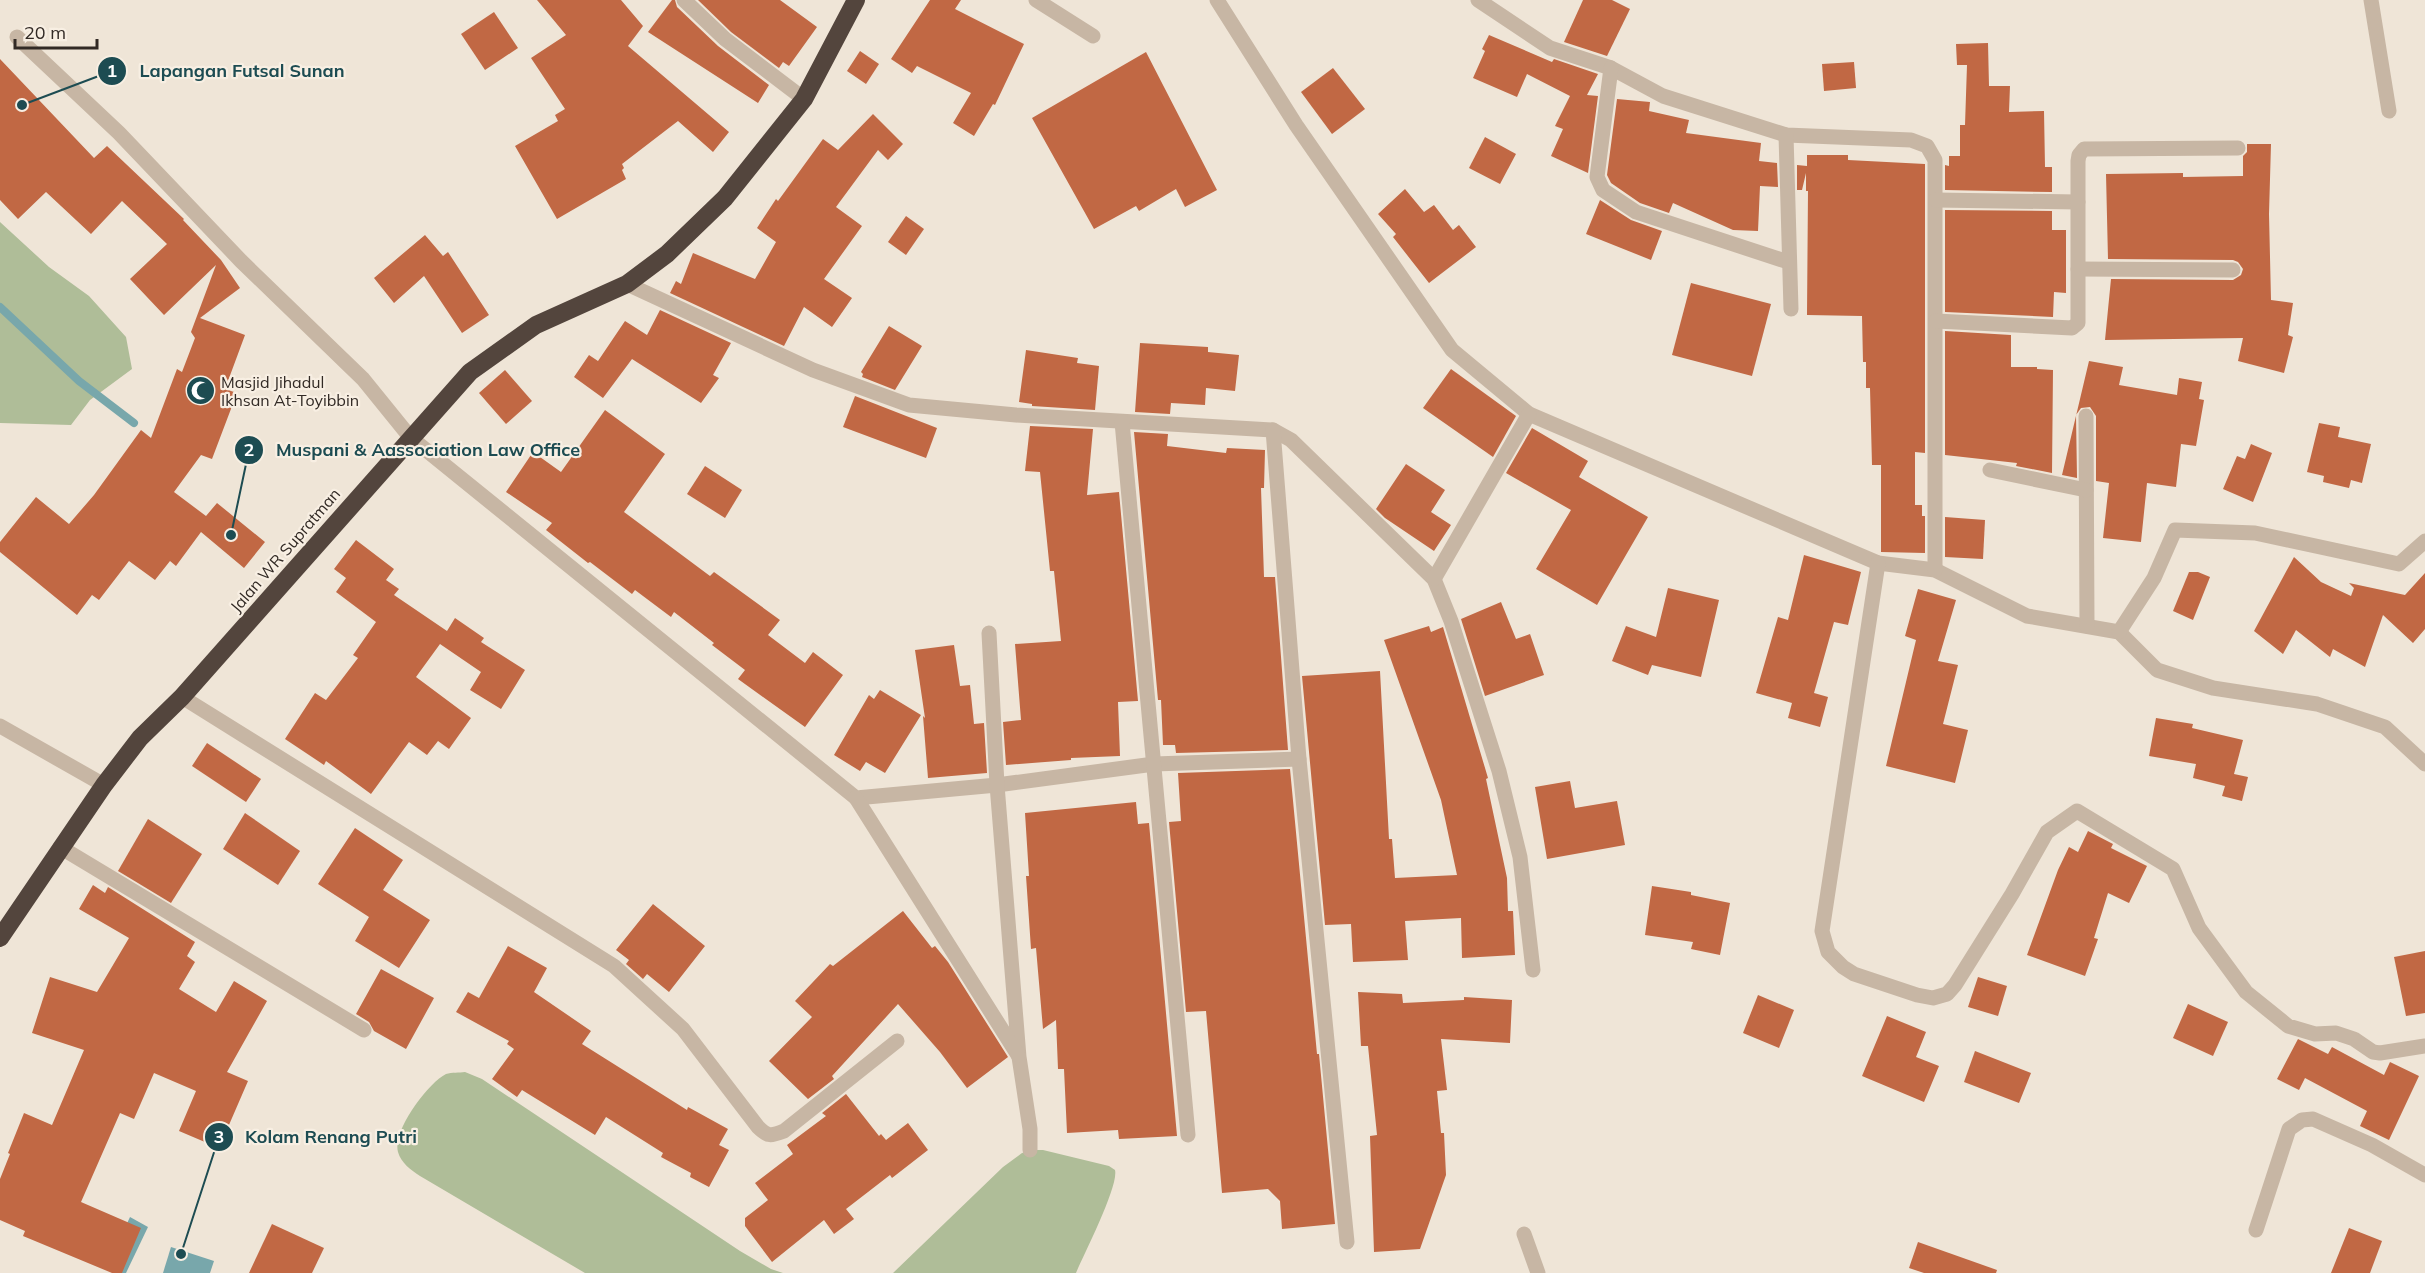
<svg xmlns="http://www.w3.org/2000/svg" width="2425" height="1273" font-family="Mulish,sans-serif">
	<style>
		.green { fill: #afbd98 }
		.water { fill: #78a7ab }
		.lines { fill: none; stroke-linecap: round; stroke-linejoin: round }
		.stream { stroke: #78a7ab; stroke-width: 8 }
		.building { fill: #c16844 }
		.street { stroke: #c7b6a4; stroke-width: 15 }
		.highway { stroke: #53453d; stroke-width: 18 }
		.labels { text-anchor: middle; stroke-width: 4.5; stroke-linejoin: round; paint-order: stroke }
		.poi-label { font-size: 16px; fill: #322a25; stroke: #f8efe3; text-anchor: start }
		.street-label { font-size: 16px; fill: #322a25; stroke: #f8efe3 }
		.leader { fill: none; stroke: #1d4c52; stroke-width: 2 }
		.callout-dot { fill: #1d4c52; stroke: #f8efe3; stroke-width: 2 }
		.mark-label { font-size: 18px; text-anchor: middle; font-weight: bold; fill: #fff }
		.callout-label { font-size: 18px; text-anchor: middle; font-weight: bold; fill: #1d4c52; stroke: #f8efe3; stroke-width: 4.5; stroke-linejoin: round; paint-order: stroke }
	</style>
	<rect width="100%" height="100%" fill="#efe5d7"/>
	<g class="green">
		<path d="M0 222 49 267 89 296 126 337 132 369 90 400 71 425 0 423Z"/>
		<path d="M465 1072 482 1079 740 1251 771 1269 783 1273H585L420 1176C411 1170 401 1163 398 1152 392 1131 428 1083 446 1074 452 1072 459 1073 465 1072Z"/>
		<path d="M1034 1150H1043L1109 1166 1115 1170C1119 1186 1084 1254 1076 1273H893L1003 1167 1022 1153Z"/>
	</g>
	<g class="water">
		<path d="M130 1217 148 1227 126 1273H117L106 1269Z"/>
		<path d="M171 1247 214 1261 210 1273H163Z"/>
	</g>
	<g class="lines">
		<path class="stream" d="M0 307 79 381 134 423"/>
	</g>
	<g class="building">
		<path d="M537 0H621L643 26 628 46 729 132 713 152 678 121 622 164 624 168 622 170 626 179 557 219 515 146 558 121 555 115 565 109 531 58 566 35Z"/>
		<path d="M672 0H675L677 7 718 46 769 85 758 103 648 32Z"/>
		<path d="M698 0H780L817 27 789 66 783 62 779 68 731 32Z"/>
		<path d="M930 0H961L955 9 1024 44 995 105 993 104 974 136 953 123 971 93 917 66 912 73 891 59Z"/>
		<path d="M1583 0H1612L1630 9 1607 56 1564 42Z"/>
		<path d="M494 12 518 48 485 70 461 34Z"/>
		<path d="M1489 35 1552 62 1554 59 1598 74 1587 95 1598 96 1588 173 1551 156 1563 129 1555 126 1570 96 1527 74 1517 97 1473 78 1485 51 1482 49Z"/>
		<path d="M1988 43 1989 86H2010L2009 112 2044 111 2045 167H2052V192L1945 190V165L1949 166V156H1960V125H1965L1967 65H1957L1956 44Z"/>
		<path d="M860 51 879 64 866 84 847 71Z"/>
		<path d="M1146 52 1217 190 1185 207 1176 189 1139 211 1136 206 1094 229 1032 118Z"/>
		<path d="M0 59 94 158 107 146 184 219 183 220 221 260 240 288 200 318 245 335 225 389 237 393 212 459 201 455 174 492 206 516 217 503 265 542 244 568 201 532 176 566 170 561 155 580 129 561 99 600 92 595 77 615 0 552V542L36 497 69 524 94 495 141 430 151 438 177 369 182 372 195 338 191 332 216 265 164 315 130 279 167 244 122 201 91 234 46 192 18 219 0 200Z"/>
		<path d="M1854 62 1856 88 1824 91 1822 64Z"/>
		<path d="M1333 68 1365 109 1332 134 1301 92Z"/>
		<path d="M1617 99 1650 102 1649 111 1689 120 1686 133 1761 143 1759 161 1777 163 1778 187 1760 186 1758 231 1733 230 1673 203 1669 213 1640 203 1611 183 1607 175Z"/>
		<path d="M873 114 903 144 888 160 878 150 836 207 862 226 824 279 852 298 832 327 804 307 784 346 670 293 676 281 681 284 693 253 755 279 776 242 757 228 776 199 778 201 823 139 838 150Z"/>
		<path d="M1485 137 1516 154 1500 184 1469 168Z"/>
		<path d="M2247 144H2271L2269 214 2271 300 2293 303 2288 335 2293 337 2284 373 2238 361 2243 338 2105 340 2111 279 2233 280 2241 275 2243 269 2238 262 2233 260 2108 259 2106 174 2183 173V177L2243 176V156L2247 152Z"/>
		<path d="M1807 155H1848V160L1925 164V453L1915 452V505H1922V516H1925V553L1881 552V465H1872L1870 388H1866V362H1863L1862 316 1807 315 1808 191H1806V173L1802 190H1797V165L1807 166Z"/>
		<path d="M1405 189 1424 212 1434 205 1453 230 1459 225 1476 247 1429 283 1393 237 1396 234 1378 214Z"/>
		<path d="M1600 200 1631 220 1662 231 1651 260 1586 234Z"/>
		<path d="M1945 210 2052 211V230H2066V293L2054 292 2053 317 1945 312Z"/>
		<path d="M906 216 924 229 906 255 888 242Z"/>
		<path d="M425 235 443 256 448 252 489 315 462 333 424 276 394 303 374 278Z"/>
		<path d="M1691 283 1771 304 1752 376 1672 355Z"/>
		<path d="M660 310 731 343 713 375 719 378 701 403 632 359 603 398 574 377 589 355 598 361 625 321 647 335Z"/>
		<path d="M889 326 922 346 895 390 862 377 863 374 861 372Z"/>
		<path d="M1945 331 2011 335V367H2037V369L2053 370 2052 473 2016 466 2017 463 1945 455Z"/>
		<path d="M1140 343 1208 347V352L1239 355 1235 391 1206 388 1205 405 1171 403 1170 414 1135 412Z"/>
		<path d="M1026 350 1078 358 1077 363 1099 366 1095 410 1032 406V404L1019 402Z"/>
		<path d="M2089 361 2123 367 2119 385 2177 395 2179 378 2202 382 2199 399 2204 400 2196 446 2181 444 2176 487 2147 483 2141 542 2103 538 2109 483 2096 481V416L2090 407 2081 408 2076 415 2077 478 2062 475Z"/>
		<path d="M1451 369 1516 416 1493 457 1423 408Z"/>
		<path d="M505 370 532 401 506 424 479 393Z"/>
		<path d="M855 396 937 428 926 458 843 427Z"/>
		<path d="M605 410 665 454 624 512 710 576 714 572 780 620 768 635 805 663 813 652 843 675 805 727 738 679 745 670 712 645 714 643 674 612 671 617 635 590 632 594 590 562 588 563 546 530 552 523 506 492 533 452 561 472Z"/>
		<path d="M2319 423 2340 427 2338 437 2371 444 2362 483 2351 480 2349 488 2323 482 2324 476 2307 472Z"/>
		<path d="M1030 426 1093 429 1087 495 1119 492 1138 701 1118 702 1120 756 1071 758V760L1006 765 1003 722 1021 720 1015 644 1061 641 1054 571H1050L1040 472 1025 471Z"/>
		<path d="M1532 428 1588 461 1579 477 1648 517 1597 605 1536 569 1571 510 1506 473Z"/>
		<path d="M1134 432 1168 434 1167 446 1226 453 1227 448 1265 450 1264 488H1261L1264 577H1275L1288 750 1176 753 1175 745H1163L1161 700H1158Z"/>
		<path d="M2251 444 2272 453 2253 502 2223 489 2237 456 2245 459Z"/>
		<path d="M1406 464 1445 490 1431 512 1451 525 1434 551 1385 518 1376 509Z"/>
		<path d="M705 466 742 490 725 518 687 494Z"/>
		<path d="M1945 517 1985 520 1983 559 1945 557Z"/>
		<path d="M356 540 394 569 386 580 399 589 394 595 447 631 455 618 484 638 481 642 525 670 501 709 470 690 481 672 440 644 416 677 471 718 449 749 438 741 427 755 409 742 371 794 326 761 324 765 285 739 315 693 326 700 358 658 353 655 376 622 336 592 346 578 334 569Z"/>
		<path d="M1804 555 1861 572 1848 625 1834 622 1814 693 1828 697 1820 727 1788 718 1792 703 1756 693 1778 617 1788 620Z"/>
		<path d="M2294 557 2321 582 2351 596 2354 588 2349 583 2405 595 2425 573V629L2413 643 2383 615 2365 667 2333 649 2330 657 2296 630 2283 654 2254 631Z"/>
		<path d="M2189 572H2198L2210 577 2193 620 2173 611Z"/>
		<path d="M1668 588 1719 600 1701 677 1652 665 1648 675 1612 661 1626 626 1656 637Z"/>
		<path d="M1918 589 1956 600 1938 661 1958 665 1943 724 1968 730 1955 783 1886 766 1916 640 1905 636Z"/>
		<path d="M1501 602 1516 639 1530 634 1544 675 1485 696 1461 619Z"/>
		<path d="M1429 626 1431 632 1443 627 1488 778 1486 779 1507 878 1508 911H1513L1515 955 1462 958 1461 918 1405 921 1408 960 1353 962 1351 924 1325 925 1302 676 1380 671 1389 839H1392L1395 878 1457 875 1441 800 1384 640Z"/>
		<path d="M954 645 960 686 970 685 974 724 984 723 987 773 928 778 923 716 925 718 915 650Z"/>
		<path d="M880 690 921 715 885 773 866 762 860 771 834 755 869 695 874 699Z"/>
		<path d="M2156 718 2193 724 2192 728 2243 740 2234 774 2248 777 2242 801 2222 796 2225 786 2193 778 2196 764 2149 756Z"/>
		<path d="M207 743 261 779 246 802 192 766Z"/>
		<path d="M1290 769 1317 1054H1319L1335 1224 1282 1229 1280 1201 1268 1189 1222 1193 1206 1011 1186 1012 1169 822 1181 821 1178 773Z"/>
		<path d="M1570 781 1575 808 1617 801 1625 845 1547 859 1535 787Z"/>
		<path d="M1136 802 1138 824 1149 823 1177 1136 1119 1139 1118 1130 1067 1133 1064 1069H1058L1056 1020 1043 1029 1036 948 1031 949 1026 876H1029L1025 813Z"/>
		<path d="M245 813 300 851 278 885 223 849Z"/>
		<path d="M148 819 202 854 171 903 118 871Z"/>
		<path d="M355 828 403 860 383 890 430 920 399 968 355 941 369 917 318 884Z"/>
		<path d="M2088 831 2113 844 2111 848 2147 866 2129 903 2108 893 2094 938 2098 939 2085 976 2027 955 2058 870 2069 847 2078 852Z"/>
		<path d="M93 885 105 893 108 887 195 942 187 956 195 962 179 989 216 1012 234 981 267 1001 227 1072 248 1081 219 1148 179 1131 196 1091 154 1073 134 1119 120 1113 81 1202 141 1228 122 1273H112L23 1236 25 1231 0 1220V1179L10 1154 8 1153 24 1113 52 1125 84 1050 32 1033 50 977 97 992 129 938 79 909Z"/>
		<path d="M1652 886 1691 892V895L1730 903 1720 955 1691 949 1693 942 1645 935Z"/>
		<path d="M653 904 705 946 669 992 647 974 643 979 626 964 629 960 616 950Z"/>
		<path d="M903 911 932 948 935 946 948 962 1008 1057 967 1088 940 1052 898 1004 832 1076 834 1079 808 1099 769 1061 812 1017 795 1001 830 964 833 966Z"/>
		<path d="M508 946 547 968 534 992 591 1031 582 1044 687 1110 688 1107 728 1129 719 1145 729 1150 709 1187 690 1177 691 1173 661 1157 663 1153 606 1117 595 1135 522 1090 517 1097 492 1079 514 1049 507 1044 509 1041 456 1012 468 992 479 998Z"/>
		<path d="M2425 951V1013L2406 1016 2394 957Z"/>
		<path d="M381 969 434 998 406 1049 374 1031 369 1022 356 1014Z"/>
		<path d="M1978 977 2007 986 1998 1016 1968 1007Z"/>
		<path d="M1358 992 1402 994 1403 1003 1464 1000V997L1512 1000 1510 1043 1441 1039 1447 1090 1437 1091 1441 1133H1444L1446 1175 1420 1249 1374 1252 1370 1136 1377 1135 1368 1046H1361Z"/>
		<path d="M1758 995 1794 1010 1779 1048 1743 1033Z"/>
		<path d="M2188 1004 2228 1022 2213 1056 2173 1038Z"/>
		<path d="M1887 1016 1926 1032 1916 1057 1939 1066 1924 1102 1862 1076Z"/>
		<path d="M2298 1039 2328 1054 2332 1047 2384 1075 2390 1062 2419 1076 2389 1140 2360 1126 2367 1111 2305 1078 2299 1090 2277 1079Z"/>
		<path d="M1975 1051 2031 1073 2019 1103 1964 1082Z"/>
		<path d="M846 1094 879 1136 881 1134 886 1140 908 1123 928 1150 892 1178 890 1175 846 1209 854 1219 834 1234 824 1220 772 1262 745 1226V1218L768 1200 755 1183 793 1154 787 1145 826 1116 822 1113Z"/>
		<path d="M272 1224 324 1248 312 1273H249Z"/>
		<path d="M2349 1228 2382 1241 2370 1273H2331Z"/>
		<path d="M1918 1242 1997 1270 1996 1273H1924L1909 1268Z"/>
	</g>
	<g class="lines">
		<g class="street">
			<path d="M684 0 725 39 804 99"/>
			<path d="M1036 0 1093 36"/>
			<path d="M1217 0 1296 125 1452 350 1529 414 1878 563 1935 570 2027 616 2119 632 2157 670 2213 688 2317 704 2385 727 2425 764"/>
			<path d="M1478 0 1550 48 1611 68 1663 96 1786 135 1911 140 1927 146 1935 160V570"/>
			<path d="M2371 0 2389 111"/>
			<path d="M17 37 119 133 241 261 363 379 410 437 856 798 997 785 1154 764 1299 759"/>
			<path d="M1611 68 1597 177 1603 190 1636 212 1788 262"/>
			<path d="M1786 135 1791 309"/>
			<path d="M1936 200 2078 202"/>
			<path d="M2078 269 2233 270"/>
			<path d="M627 284 813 370 909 405 1016 415 1273 430 1291 440 1434 579 1451 621 1499 771 1520 857 1533 970"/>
			<path d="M1936 321 2072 328 2078 323V161L2079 155 2084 149 2238 148"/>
			<path d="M2086 416 2087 626"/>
			<path d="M1122 422 1188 1135"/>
			<path d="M1273 430 1299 759 1347 1242"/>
			<path d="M1990 470 2086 490"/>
			<path d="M1878 563 1822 931 1828 952 1843 967 1854 974 1917 995 1933 998 1947 994 1955 985 2012 894 2047 832 2077 811 2173 869 2199 928 2246 992 2288 1026 2315 1034 2336 1033 2354 1039 2373 1052 2380 1053 2425 1046"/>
			<path d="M1434 579 1529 414"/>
			<path d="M2119 632 2154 578 2175 530 2255 533 2399 564 2425 541"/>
			<path d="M989 633 997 785 1019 1057 1030 1129V1150"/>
			<path d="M182 697 614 966 683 1029 758 1127C768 1137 771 1136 784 1131L897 1041"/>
			<path d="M0 726 104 785"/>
			<path d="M856 798 1018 1055"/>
			<path d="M60 847 364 1030"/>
			<path d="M2256 1230 2289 1129 2302 1120 2313 1119 2372 1145 2425 1175"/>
			<path d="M1524 1234 1538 1273"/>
		</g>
		<path class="highway" d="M0 938 104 785 140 738 182 697 470 372 536 325 627 284 667 254 725 198 804 99 856 0"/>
	</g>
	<defs>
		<symbol id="mosque-disc" viewBox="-11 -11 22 22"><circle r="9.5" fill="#1d4c52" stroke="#f8efe3"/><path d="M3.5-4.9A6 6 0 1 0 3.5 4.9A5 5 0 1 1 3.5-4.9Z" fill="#fff"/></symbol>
	</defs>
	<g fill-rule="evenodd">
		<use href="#mosque-disc" x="184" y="374" width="33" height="33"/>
	</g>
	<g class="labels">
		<g class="poi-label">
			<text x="221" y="388">Masjid Jihadul<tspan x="221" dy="18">Ikhsan At-Toyibbin</tspan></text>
		</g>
		<g class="street-label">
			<text transform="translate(285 550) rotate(-49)" y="6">Jalan WR Supratman</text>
		</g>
	</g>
	<path class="leader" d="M22 105L112 71M231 535L249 450M181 1254L219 1137"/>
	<g class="callout-dot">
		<circle cx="22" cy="105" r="6"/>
		<circle cx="231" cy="535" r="6"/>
		<circle cx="181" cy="1254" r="6"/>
		<circle cx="112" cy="71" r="15"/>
		<circle cx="249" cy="450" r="15"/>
		<circle cx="219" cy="1137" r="15"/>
	</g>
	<g class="mark-label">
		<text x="112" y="77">1</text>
		<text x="249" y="456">2</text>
		<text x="219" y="1143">3</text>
	</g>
	<g class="callout-label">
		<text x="242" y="77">Lapangan Futsal Sunan</text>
		<text x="428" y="456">Muspani &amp; Aassociation Law Office</text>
		<text x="331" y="1143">Kolam Renang Putri</text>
	</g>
	<path d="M15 39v9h82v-9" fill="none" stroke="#322a25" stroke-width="3"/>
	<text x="24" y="39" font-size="18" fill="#322a25" stroke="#f8efe3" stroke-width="4.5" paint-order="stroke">20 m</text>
</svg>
